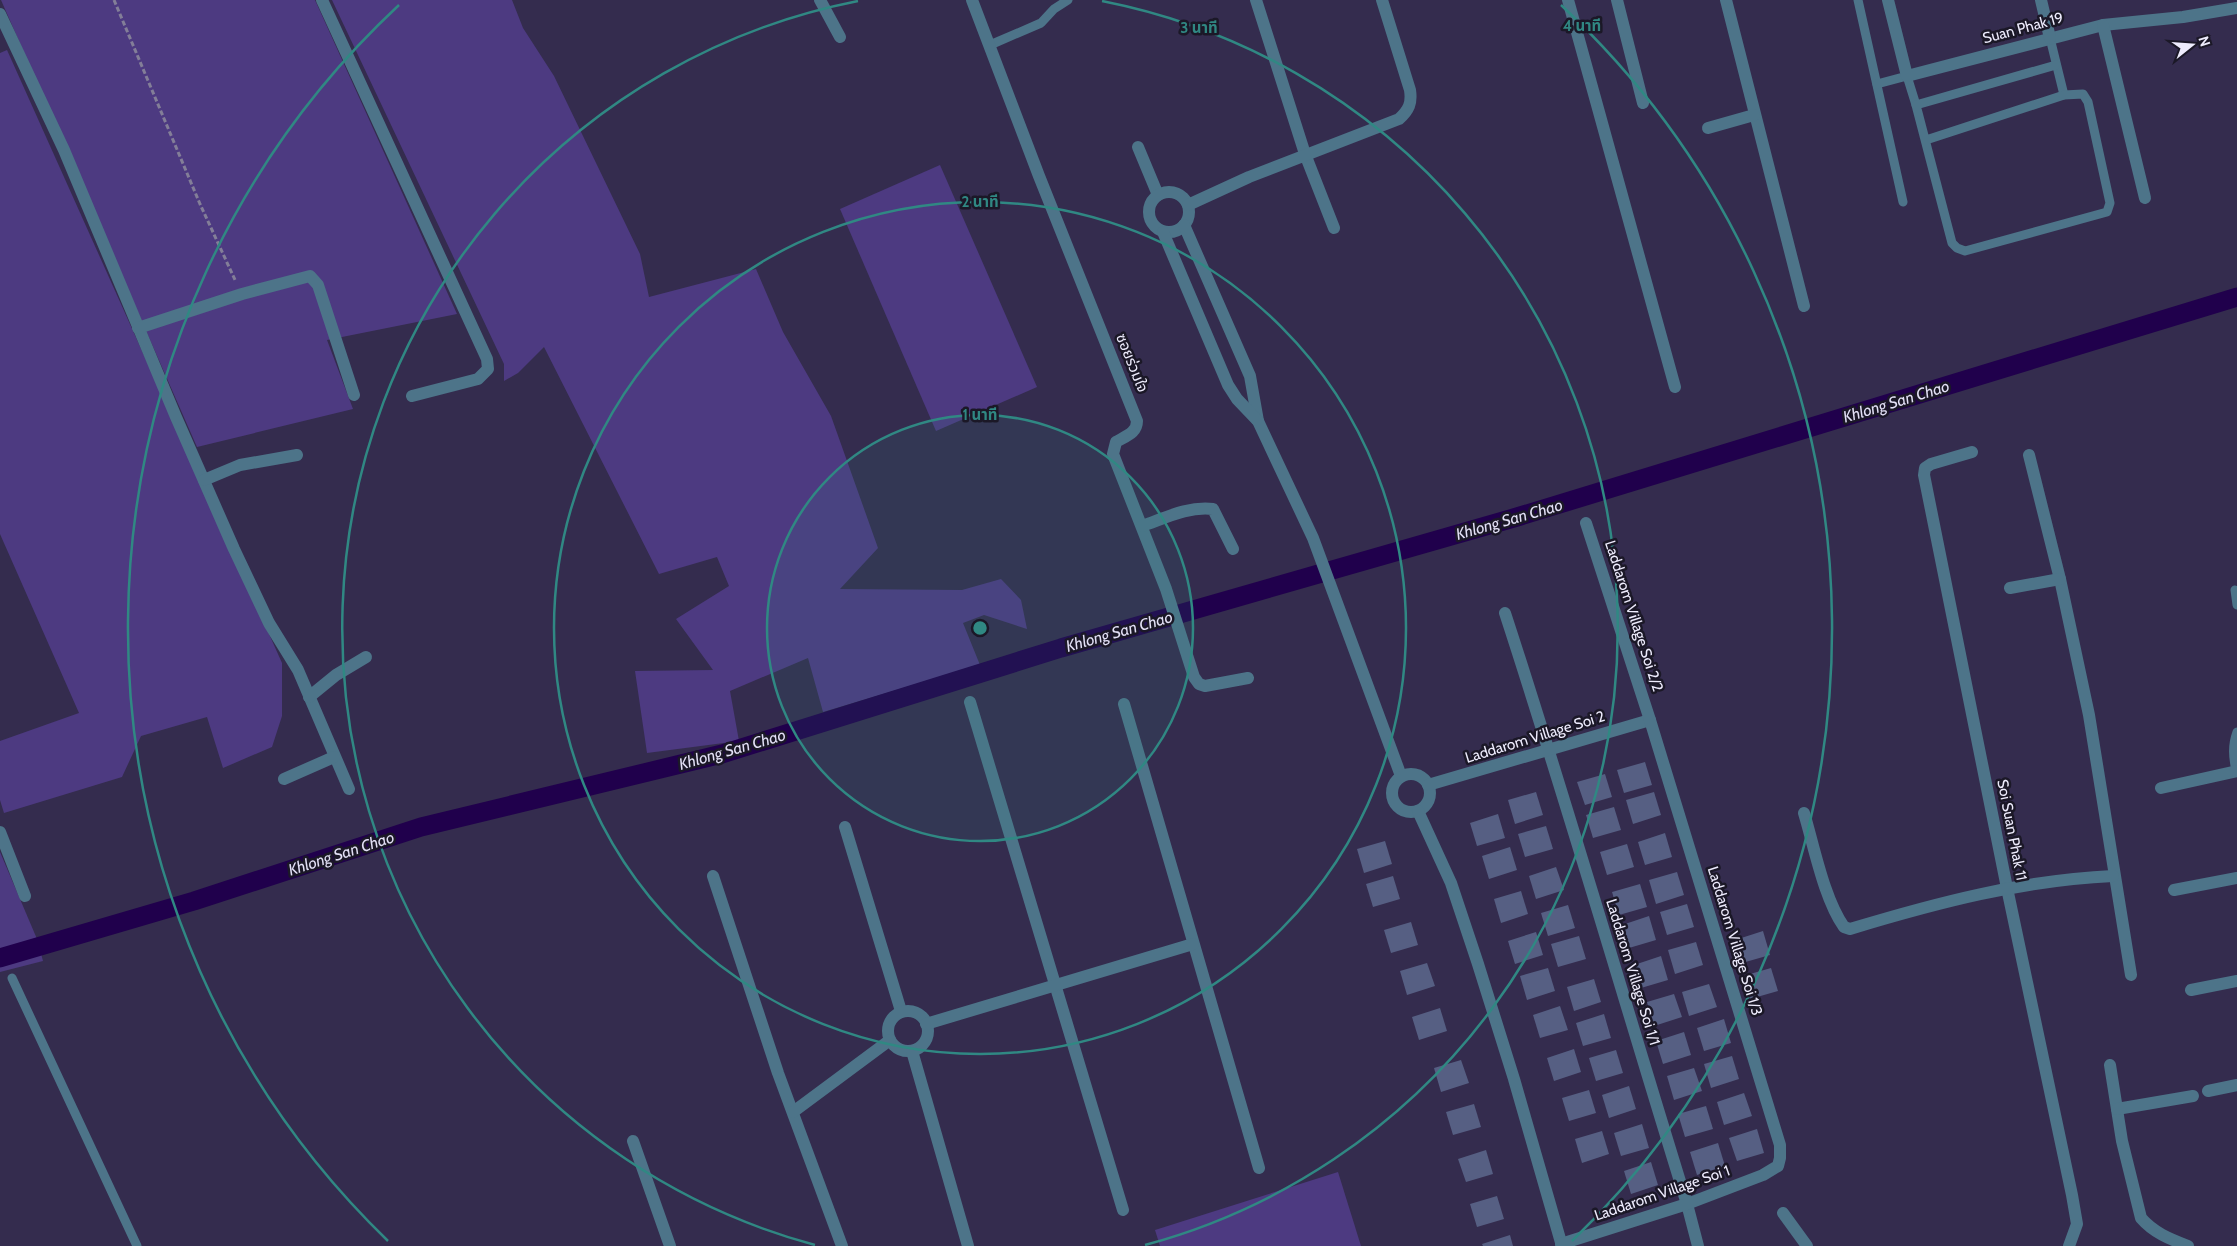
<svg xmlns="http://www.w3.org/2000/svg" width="2237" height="1246" font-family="Cabin,'Noto Sans Thai',sans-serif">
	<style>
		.green { fill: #4d3a81 }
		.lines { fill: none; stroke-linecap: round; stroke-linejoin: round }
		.canal { stroke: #20004c; stroke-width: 19 }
		.building { fill: #565f83 }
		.path { stroke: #837e98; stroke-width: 3; stroke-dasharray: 5 2.5; stroke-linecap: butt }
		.service { stroke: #4d7489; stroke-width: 9 }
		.minor { stroke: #4d7489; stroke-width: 12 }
		.ring { fill: none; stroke: #308883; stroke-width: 2.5 }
		.labels { text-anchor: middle; stroke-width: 5; stroke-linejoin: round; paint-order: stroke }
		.street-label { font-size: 15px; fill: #eeecfd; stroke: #1b1827 }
		.water-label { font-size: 16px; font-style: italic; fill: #e3e0f6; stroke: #1b1827 }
		.centre { fill: #308883; stroke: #1b1827; stroke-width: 2.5 }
		.ring-label { font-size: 15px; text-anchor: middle; font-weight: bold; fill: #308883; stroke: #1b1827; stroke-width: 5; stroke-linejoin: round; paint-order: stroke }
	</style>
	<rect width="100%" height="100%" fill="#342c4e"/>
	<g class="green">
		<path d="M1 0H315L457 314 327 340 353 409 197 447Z"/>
		<path d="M332 0H512L523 28 554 76 640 254 649 297 756 269 783 332 831 416 878 548 840 589 962 590 1001 579 1021 600 1027 629 984 615 963 623 980 665 823 712 808 658 730 691 739 741 647 753 635 671 713 670 676 619 729 586 717 557 659 574 544 347 518 373 504 381V364Z"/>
		<path d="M7 50 282 663V716L272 747 223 768 207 717 141 736 122 777 4 813 0 800V741L79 713 0 534V53Z"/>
		<path d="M940 165 1037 387 936 431 840 209Z"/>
		<path d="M0 852 37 939 43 961 0 972Z"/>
		<path d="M1338 1172 1361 1246H1160L1155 1230Z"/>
	</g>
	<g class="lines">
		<path class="canal" d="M0 958 194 901 421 827 722 754 1061 648 1517 517 2237 297"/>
	</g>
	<g class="building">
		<path d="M1645 762 1652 785 1624 793 1617 770Z"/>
		<path d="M1605 774 1612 797 1585 805 1577 782Z"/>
		<path d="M1536 792 1543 815 1515 824 1508 800Z"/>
		<path d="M1654 792 1661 815 1633 824 1626 800Z"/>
		<path d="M1614 807 1621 830 1593 838 1586 815Z"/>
		<path d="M1498 814 1505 838 1477 846 1470 823Z"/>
		<path d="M1546 826 1553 849 1525 857 1518 834Z"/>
		<path d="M1665 833 1672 857 1645 865 1638 842Z"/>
		<path d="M1385 841 1392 864 1364 873 1357 849Z"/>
		<path d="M1627 844 1634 867 1607 875 1600 852Z"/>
		<path d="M1510 847 1517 870 1489 879 1482 856Z"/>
		<path d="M1556 867 1564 890 1536 899 1529 876Z"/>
		<path d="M1677 872 1684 895 1656 904 1649 880Z"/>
		<path d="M1393 876 1400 899 1373 907 1366 884Z"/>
		<path d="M1640 884 1647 907 1619 915 1612 892Z"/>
		<path d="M1521 891 1528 914 1501 923 1494 899Z"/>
		<path d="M1687 904 1694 927 1667 935 1660 912Z"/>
		<path d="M1568 905 1575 928 1548 936 1541 913Z"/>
		<path d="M1649 916 1656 940 1629 948 1622 925Z"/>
		<path d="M1411 922 1418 945 1391 953 1384 930Z"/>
		<path d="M1763 931 1770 955 1742 963 1735 940Z"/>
		<path d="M1536 932 1543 955 1515 964 1508 941Z"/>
		<path d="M1579 936 1586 959 1558 967 1551 944Z"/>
		<path d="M1696 942 1703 965 1675 974 1668 950Z"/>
		<path d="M1661 956 1668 980 1641 988 1634 965Z"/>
		<path d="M1427 963 1435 986 1407 995 1400 971Z"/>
		<path d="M1548 968 1555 991 1527 1000 1520 976Z"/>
		<path d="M1771 968 1778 991 1750 999 1743 976Z"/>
		<path d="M1594 979 1601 1002 1574 1011 1567 987Z"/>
		<path d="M1709 984 1717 1007 1689 1016 1682 992Z"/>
		<path d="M1674 994 1682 1017 1654 1026 1647 1002Z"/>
		<path d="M1560 1006 1568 1030 1540 1038 1533 1015Z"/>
		<path d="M1440 1008 1447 1031 1419 1040 1412 1017Z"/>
		<path d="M1604 1014 1611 1038 1583 1046 1576 1023Z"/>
		<path d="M1724 1019 1731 1043 1704 1051 1697 1028Z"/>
		<path d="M1684 1032 1691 1055 1663 1064 1656 1041Z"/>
		<path d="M1574 1049 1581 1072 1554 1081 1547 1058Z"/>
		<path d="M1616 1050 1623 1073 1596 1081 1589 1058Z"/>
		<path d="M1732 1056 1739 1079 1711 1088 1704 1064Z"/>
		<path d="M1461 1060 1469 1083 1441 1092 1434 1068Z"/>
		<path d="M1694 1068 1702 1091 1674 1100 1667 1076Z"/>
		<path d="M1629 1086 1636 1109 1609 1118 1602 1095Z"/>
		<path d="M1589 1090 1596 1113 1569 1121 1562 1098Z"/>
		<path d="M1744 1093 1752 1116 1724 1125 1717 1102Z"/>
		<path d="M1474 1104 1481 1127 1453 1135 1446 1112Z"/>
		<path d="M1706 1106 1713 1129 1685 1137 1678 1114Z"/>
		<path d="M1642 1124 1649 1148 1621 1156 1614 1133Z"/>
		<path d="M1757 1129 1764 1153 1737 1161 1729 1138Z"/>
		<path d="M1602 1131 1609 1154 1582 1163 1575 1139Z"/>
		<path d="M1718 1143 1725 1166 1697 1175 1690 1152Z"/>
		<path d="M1486 1150 1493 1174 1466 1182 1458 1159Z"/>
		<path d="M1651 1162 1658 1185 1631 1194 1624 1171Z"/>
		<path d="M1497 1196 1504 1219 1477 1227 1470 1204Z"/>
		<path d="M1510 1235 1513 1246H1483L1482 1244Z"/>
	</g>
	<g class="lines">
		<path class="path" d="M114 0 200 204 236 282"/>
		<g class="service">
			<path d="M1858 0 1903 202"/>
			<path d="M2050 38 2064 95"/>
			<path d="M990 45 1041 23 1054 9 1068 0"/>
			<path d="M1877 84 1907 76 1916 105"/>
			<path d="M1926 140 2064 95 2083 94 2088 102 2110 203 2107 212 1965 251 1957 248 1952 243 1916 105 2056 65"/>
			<path d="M2235 590 2237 605"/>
			<path d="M2236 771C2233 756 2232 746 2237 732"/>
			<path d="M12 978 137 1246"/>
		</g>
		<g class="minor">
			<path d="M322 0 487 359 488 369 478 379 412 396"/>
			<path d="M820 0 840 37"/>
			<path d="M972 0 1039 176 1137 421C1137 433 1126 436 1116 442L1113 454 1166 589 1194 677 1199 684 1205 686 1248 678"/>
			<path d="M1256 0 1305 154 1334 228"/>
			<path d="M1568 0 1675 387"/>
			<path d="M1617 0 1643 103"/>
			<path d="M1726 0 1804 306"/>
			<path d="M1888 0 1907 76 2103 25 2183 17 2237 8"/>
			<path d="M2041 0 2050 38"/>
			<path d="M0 14 64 150 176 417 234 549 269 623 298 670 349 789"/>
			<path d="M2103 25 2145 198"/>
			<path d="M1708 128 1754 115"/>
			<path d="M1138 147 1158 195"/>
			<circle cx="1169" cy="212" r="20"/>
			<path d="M1188 205 1249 177 1399 119C1409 110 1412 103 1410 90L1382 0"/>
			<path d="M1184 225 1250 376 1258 421"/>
			<path d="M1163 232 1228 385 1237 399 1258 421 1313 538 1401 776"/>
			<path d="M138 328 242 294 310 276 318 285 354 395"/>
			<path d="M1972 452 1931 464 1925 468 1924 475 2007 888 2072 1195 2077 1224 2069 1246"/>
			<path d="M2029 455 2060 579 2089 715 2131 975"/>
			<path d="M204 480 240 465 297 455"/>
			<path d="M1142 526C1165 518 1188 506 1213 509L1233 549"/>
			<path d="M2010 588 2060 579"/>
			<path d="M1505 613C1569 809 1626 1007 1687 1204L1698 1246"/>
			<path d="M309 697 336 675 366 657"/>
			<path d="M970 702 1123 1210"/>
			<path d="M1124 704 1259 1168"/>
			<circle cx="1411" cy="793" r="19"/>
			<path d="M284 779 334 757"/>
			<path d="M1428 785 1650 720"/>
			<path d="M2161 788 2237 771"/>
			<path d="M1418 811 1451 883 1478 964 1514 1079 1562 1246"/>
			<path d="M1804 813C1814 846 1824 899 1844 927L1850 929C1936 903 2023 880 2113 876"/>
			<path d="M845 827 901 1011"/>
			<path d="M0 832 25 896"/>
			<path d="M713 876 778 1073 842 1246"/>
			<path d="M2174 890 2237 878"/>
			<path d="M2191 990 2237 981"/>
			<circle cx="908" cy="1031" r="20"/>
			<path d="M926 1024 1193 944"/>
			<path d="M912 1051 968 1246"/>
			<path d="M2110 1065 2122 1141 2141 1218C2154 1233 2170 1239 2188 1246"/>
			<path d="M2208 1091 2237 1085"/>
			<path d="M2117 1109 2193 1096"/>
			<path d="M793 1112 890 1040"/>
			<path d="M633 1141 670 1246"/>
			<path d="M1783 1213 1807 1246"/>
			<path d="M1561 1244 1687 1204 1763 1175 1778 1166 1780 1158V1145L1650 720 1586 523"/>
		</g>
	</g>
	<circle cx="980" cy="628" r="213" fill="#308883" fill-opacity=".12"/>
	<g class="ring">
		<circle cx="980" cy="628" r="213"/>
		<circle cx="980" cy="628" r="426"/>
		<path d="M815 1245A639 639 0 0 1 858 1M1102 1A639 639 0 0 1 1145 1245"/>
		<path d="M388 1241A852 852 0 0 1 399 5M1561 5A852 852 0 0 1 1572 1241"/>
	</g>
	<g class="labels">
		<g class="street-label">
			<text transform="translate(2023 28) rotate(-15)" y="5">Suan Phak 19</text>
			<text transform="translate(1132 363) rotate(68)" y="5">ซอยร่วมใจ</text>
			<text transform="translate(1634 616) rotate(72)" y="5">Laddarom Village Soi 2/2</text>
			<text transform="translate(1535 737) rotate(-17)" y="5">Laddarom Village Soi 2</text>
			<text transform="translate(2012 830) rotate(79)" y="5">Soi Suan Phak 11</text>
			<text transform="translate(1735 941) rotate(73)" y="5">Laddarom Village Soi 1/3</text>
			<text transform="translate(1633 972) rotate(73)" y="5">Laddarom Village Soi 1/1</text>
			<text transform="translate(1662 1193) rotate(-19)" y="5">Laddarom Village Soi 1</text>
		</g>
		<g class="water-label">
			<text transform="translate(1896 401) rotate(-17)" y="6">Khlong San Chao</text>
			<text transform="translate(1509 519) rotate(-16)" y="6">Khlong San Chao</text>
			<text transform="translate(1119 631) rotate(-16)" y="6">Khlong San Chao</text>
			<text transform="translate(732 749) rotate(-16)" y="6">Khlong San Chao</text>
			<text transform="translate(341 853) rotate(-18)" y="6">Khlong San Chao</text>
		</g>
	</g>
	<circle cx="980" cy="628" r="8" class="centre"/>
	<g class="ring-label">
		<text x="1582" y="31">4 นาที</text>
		<text x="1199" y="33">3 นาที</text>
		<text x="980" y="207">2 นาที</text>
		<text x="980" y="420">1 นาที</text>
	</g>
	<g transform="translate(2192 45) rotate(73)" stroke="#1b1827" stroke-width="4" paint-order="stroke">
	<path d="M0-4L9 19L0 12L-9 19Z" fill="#eeecfd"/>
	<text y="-8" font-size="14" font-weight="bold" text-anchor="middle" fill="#eeecfd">N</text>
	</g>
</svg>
